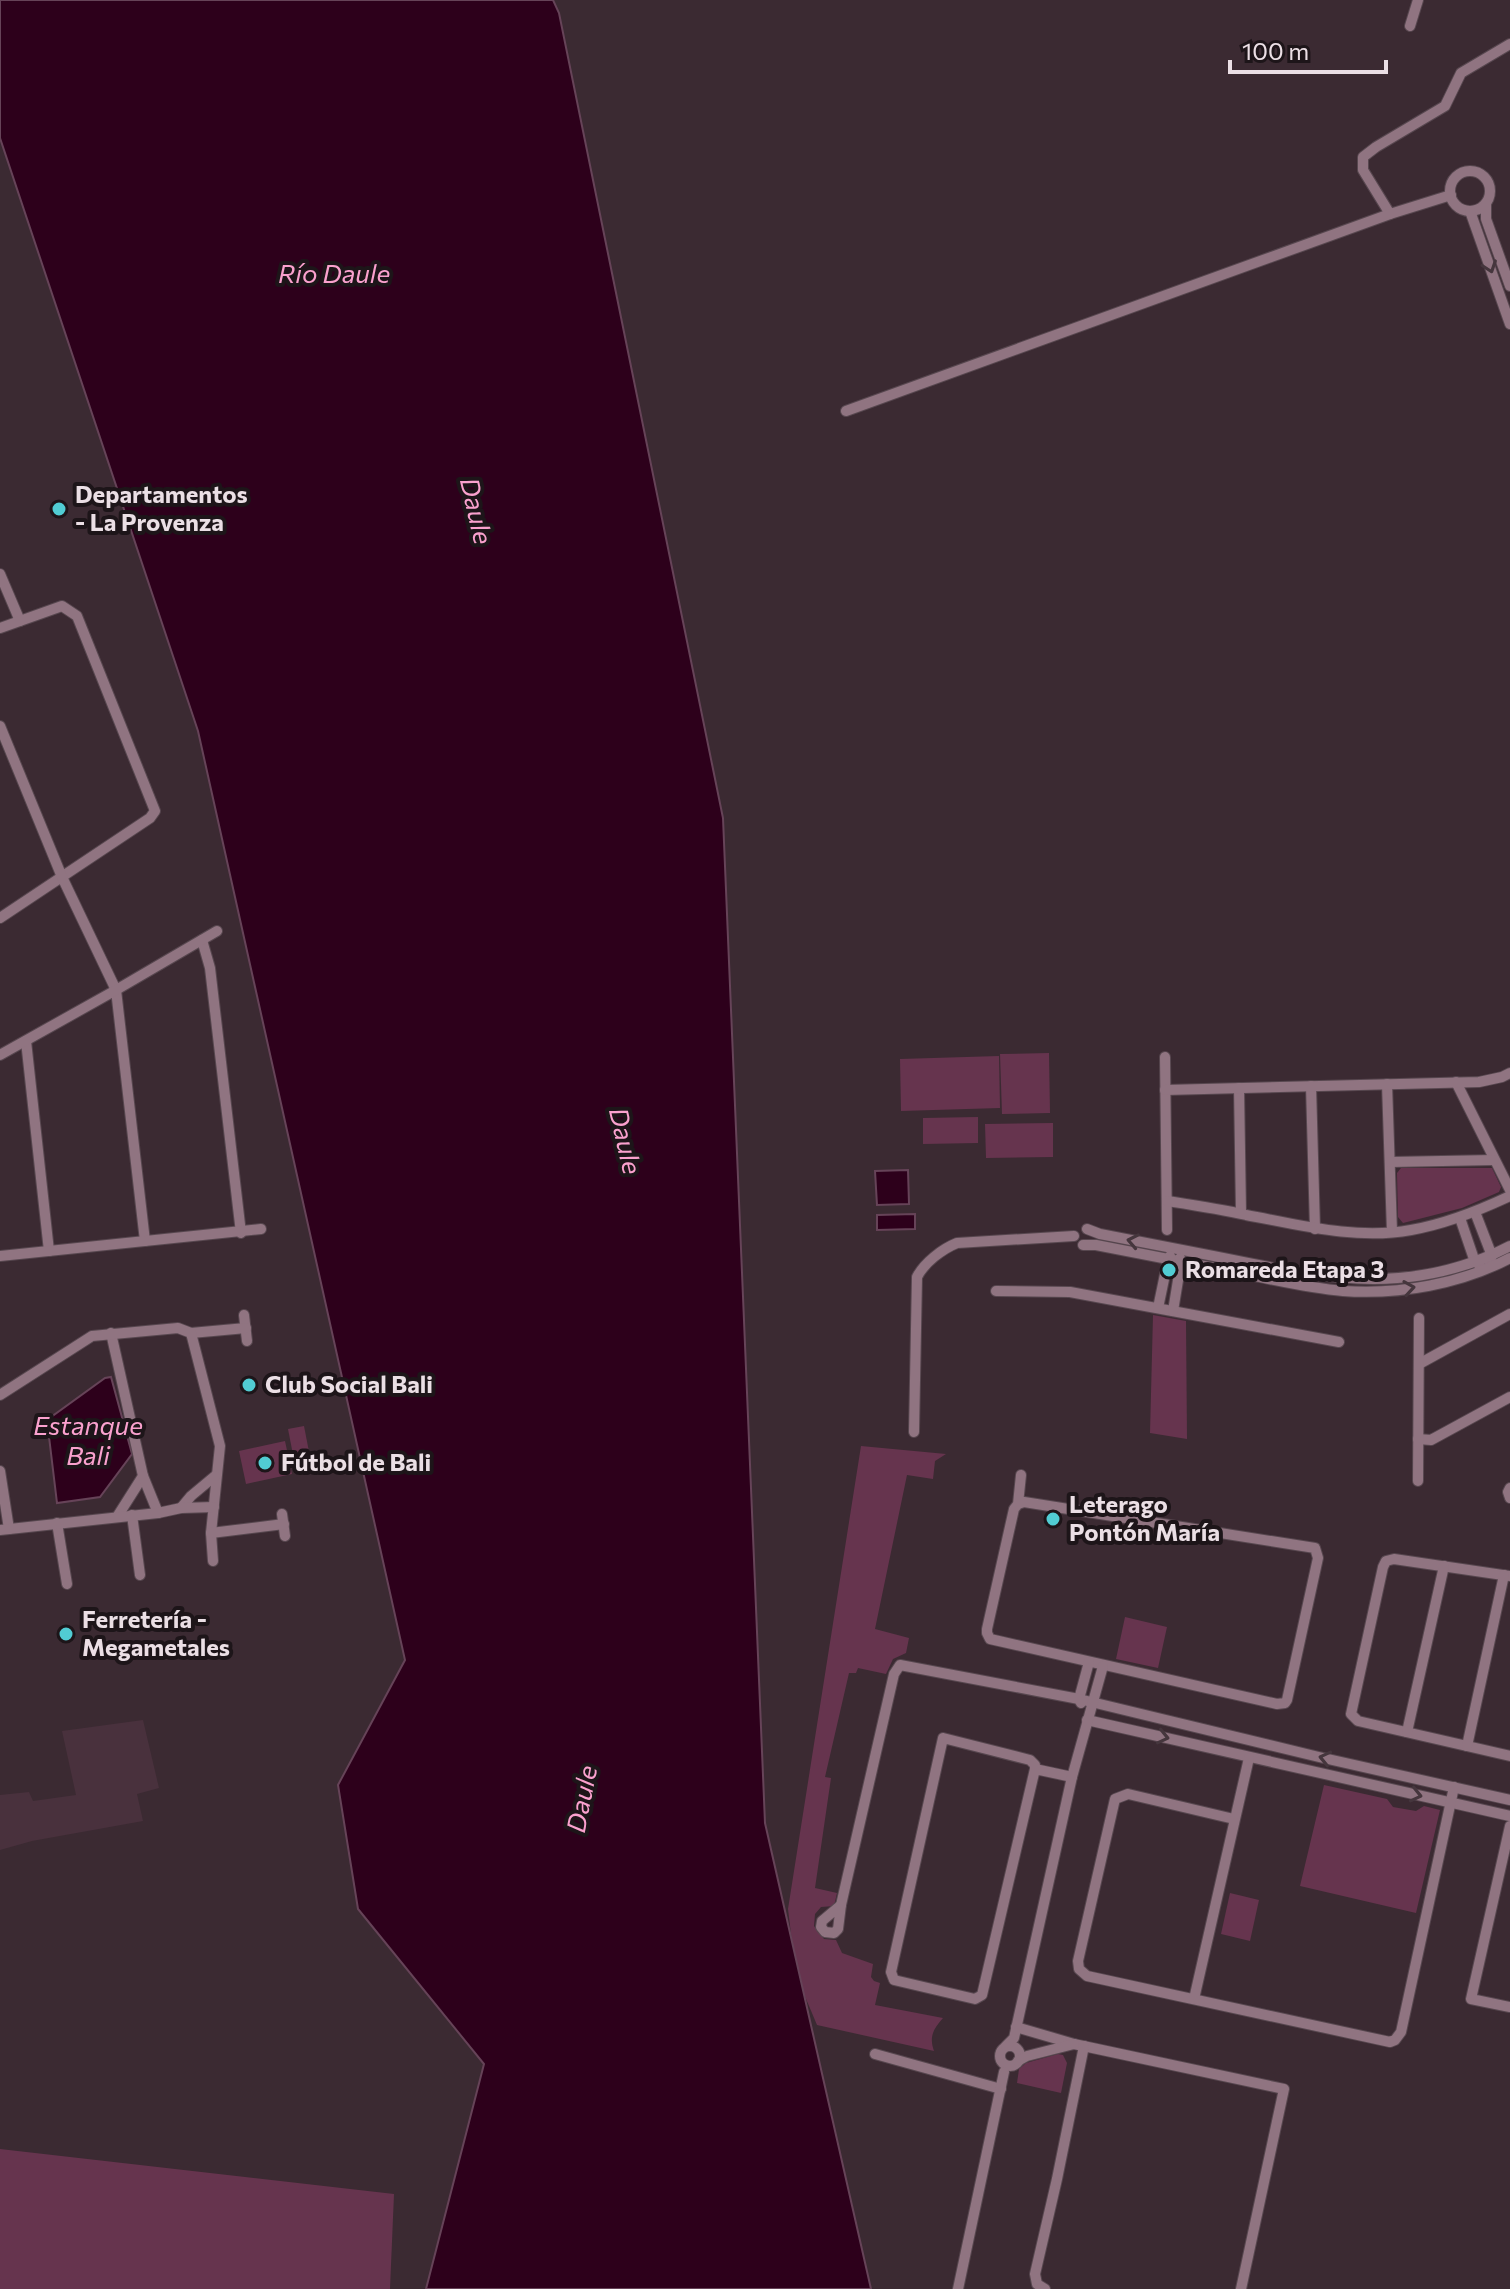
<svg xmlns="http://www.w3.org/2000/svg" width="1510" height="2289" font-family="Commissioner,sans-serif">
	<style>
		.built { fill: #49313d }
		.green { fill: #66344e }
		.water { fill: #2d001b; stroke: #664358; stroke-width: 2 }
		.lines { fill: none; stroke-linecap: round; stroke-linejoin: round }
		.street-casing { stroke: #57474f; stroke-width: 12 }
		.street { stroke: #907481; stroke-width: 10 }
		.oneway { stroke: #45363d }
		.poi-dot { fill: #51ccd3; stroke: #1d1519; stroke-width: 3 }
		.labels { text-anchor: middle; stroke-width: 8; stroke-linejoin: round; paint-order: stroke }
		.poi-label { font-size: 24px; font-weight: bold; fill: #ebdfe5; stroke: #1d1519; text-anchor: start }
		.water-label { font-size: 26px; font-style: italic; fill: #faa1ce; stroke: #1d1519 }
	</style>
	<rect width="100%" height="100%" fill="#3b2a32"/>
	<path class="built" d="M143 1720 159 1788 137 1794 143 1821 32 1841 0 1850V1795L29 1792 33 1801 76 1795 62 1731Z"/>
	<g class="green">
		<path d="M1049 1053 1050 1113 1002 1114 1000 1054Z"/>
		<path d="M999 1056 1000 1108 901 1111 900 1059Z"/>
		<path d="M978 1117V1143L923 1144V1118Z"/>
		<path d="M1053 1123V1157L986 1158 985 1124Z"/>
		<path d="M1401 1168H1492L1501 1187 1499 1192 1462 1208 1403 1223 1398 1217 1397 1173Z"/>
		<path d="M1153 1315 1186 1321 1187 1439 1150 1433Z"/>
		<path d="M304 1426 311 1462 295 1465 288 1429Z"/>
		<path d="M285 1441 292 1474 246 1484 239 1451Z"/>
		<path d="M861 1446 946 1454 935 1461 933 1479 907 1475 875 1629 909 1638 906 1653 893 1659 886 1674 858 1668 856 1673H849L825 1777 831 1778 815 1888 837 1893 834 1906 821 1907 815 1914 814 1926 824 1939 836 1940 842 1953 873 1964 871 1977 874 1981 880 1983 875 2005 943 2018C933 2029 929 2037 934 2051L817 2025 796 1975 788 1909Z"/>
		<path d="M1125 1617 1167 1627 1158 1668 1116 1659Z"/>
		<path d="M1324 1785 1387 1799 1393 1807 1416 1811 1424 1806 1440 1810 1416 1913 1300 1886Z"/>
		<path d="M1230 1893 1259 1900 1250 1941 1221 1934Z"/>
		<path d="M1058 2054 1063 2055 1067 2063 1061 2093 1017 2083 1019 2069 1026 2063Z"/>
		<path d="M0 2149 394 2194 390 2289H0Z"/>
	</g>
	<g class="water">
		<path d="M0 0H553L559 13 723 818 765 1823 871 2289H426L484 2064 358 1909 338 1785 405 1660 198 731 0 138Z"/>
		<path d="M908 1170 909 1204 877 1205 875 1171Z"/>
		<path d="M915 1214V1229L877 1230V1215Z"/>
		<path d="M111 1377 132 1454 100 1497 57 1503 47 1420 105 1378Z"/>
	</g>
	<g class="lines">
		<defs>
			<g id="street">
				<path d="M1410 26 1418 0"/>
				<circle cx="1470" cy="191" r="20"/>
				<path d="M1486 204V219L1510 286"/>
				<path d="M1470 211 1510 324"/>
				<path d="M1390 214 1363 170V157L1376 147 1445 106 1461 73 1510 44"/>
				<path d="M846 411 1390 214 1451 195"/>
				<path d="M0 574 20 621"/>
				<path d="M0 628 62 606 77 616 155 811 150 818 0 918"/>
				<path d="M0 726 62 877 116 990 145 1241"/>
				<path d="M202 940 210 968 241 1233"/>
				<path d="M26 1041 49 1251"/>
				<path d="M0 1055 116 990 217 931"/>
				<path d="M1165 1057 1167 1230"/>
				<path d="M1456 1082 1510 1190"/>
				<path d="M1387 1084 1392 1232"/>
				<path d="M1311 1086 1315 1229"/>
				<path d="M1239 1088 1241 1213"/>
				<path d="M1165 1090 1479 1082 1502 1077 1510 1073"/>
				<path d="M1390 1162 1494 1160"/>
				<path d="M1167 1201C1193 1205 1220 1209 1246 1215 1300 1225 1356 1240 1411 1230 1446 1224 1478 1211 1510 1196"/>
				<path d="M1475 1212 1492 1256 1489 1262"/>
				<path d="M1460 1218 1475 1262 1480 1265"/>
				<path d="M1087 1229 1100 1234C1145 1243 1189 1251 1233 1260 1331 1280 1416 1295 1510 1246"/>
				<path d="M1083 1245H1096C1142 1254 1189 1263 1235 1272 1271 1279 1307 1288 1343 1291 1399 1295 1461 1284 1510 1258"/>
				<path d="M0 1256 261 1229"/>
				<path d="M996 1291 1070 1292 1339 1342"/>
				<path d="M1158 1308 1168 1260 1170 1256"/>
				<path d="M1173 1311 1181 1262 1180 1258"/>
				<path d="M244 1315 247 1341"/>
				<path d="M111 1333 143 1476 117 1517"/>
				<path d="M191 1333 246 1328"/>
				<path d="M1419 1364 1510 1314"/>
				<path d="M0 1395 92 1336 178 1328 191 1333 220 1446 211 1533 213 1561"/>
				<path d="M914 1432 917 1277C924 1263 942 1249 957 1243L1074 1236"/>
				<path d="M1418 1439 1431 1440 1510 1397"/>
				<path d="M0 1471 9 1529"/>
				<path d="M143 1476 158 1513"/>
				<path d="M1418 1481 1419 1318"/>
				<path d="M1510 1488 1508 1492 1510 1498"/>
				<path d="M1018 1504 1024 1502 1315 1548 1318 1558 1287 1700 1285 1703 1277 1704 990 1639 987 1633V1629L1014 1509 1018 1504 1021 1475"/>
				<path d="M181 1508 191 1496 215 1476"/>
				<path d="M282 1514 285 1536"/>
				<path d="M132 1515 140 1575"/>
				<path d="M57 1523 67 1584"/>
				<path d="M0 1530 158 1513 181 1508 214 1507"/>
				<path d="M211 1533 284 1524"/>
				<path d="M1510 1576 1394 1559 1386 1561 1383 1567 1351 1714 1358 1721 1510 1756"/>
				<path d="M1081 1703 1079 1699 1089 1662"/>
				<path d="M1087 1720 1510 1816"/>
				<path d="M1407 1732 1444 1566"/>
				<path d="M1467 1746 1504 1575"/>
				<path d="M1035 1769 982 1995 975 1999 894 1980 891 1972 943 1738 1030 1760 1035 1765V1769L1072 1777"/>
				<path d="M1234 1819 1128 1794 1115 1799 1078 1961 1079 1969 1087 1976 1390 2042 1395 2040 1401 2032 1454 1787"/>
				<path d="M1510 1826 1471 1999 1510 2007"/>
				<path d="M841 1905 894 1674 900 1665 1079 1699 1319 1757 1510 1800"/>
				<path d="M841 1905 838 1929 834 1933 825 1932 821 1927 822 1921Z"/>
				<path d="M1194 1999 1249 1758"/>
				<path d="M1016 2027 1074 2044 1284 2089 1241 2289"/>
				<circle cx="1010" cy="2056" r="10"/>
				<path d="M1006 2046 1014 2038 1072 1777 1103 1666"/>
				<path d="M875 2054 1001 2089"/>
				<path d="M1018 2061 1027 2056 1074 2044"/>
				<path d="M958 2289 1004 2072"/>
				<path d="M1045 2289 1037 2284 1035 2274 1057 2179 1084 2046"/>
			</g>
		</defs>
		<use href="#street" class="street-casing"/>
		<use href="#street" class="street"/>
	</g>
	<defs><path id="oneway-chevron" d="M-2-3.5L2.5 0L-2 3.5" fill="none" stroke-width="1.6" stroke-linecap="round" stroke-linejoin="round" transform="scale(2)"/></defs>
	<g class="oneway">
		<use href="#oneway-chevron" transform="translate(1490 267) rotate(71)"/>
		<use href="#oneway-chevron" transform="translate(1133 1241) rotate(-169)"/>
		<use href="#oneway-chevron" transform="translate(1409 1288) rotate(-9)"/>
		<use href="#oneway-chevron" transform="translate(1163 1737) rotate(13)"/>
		<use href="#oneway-chevron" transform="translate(1325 1758) rotate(-167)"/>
		<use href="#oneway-chevron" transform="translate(1416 1795) rotate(13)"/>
	</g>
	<g class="poi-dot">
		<circle cx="59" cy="509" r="8"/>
		<circle cx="1169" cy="1270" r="8"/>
		<circle cx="249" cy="1385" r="8"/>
		<circle cx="265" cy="1463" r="8"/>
		<circle cx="1053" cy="1519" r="8"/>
		<circle cx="66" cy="1634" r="8"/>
	</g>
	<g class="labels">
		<g class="poi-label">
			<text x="75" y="503">Departamentos<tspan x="75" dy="28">- La Provenza</tspan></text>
			<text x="1185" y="1278">Romareda Etapa 3</text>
			<text x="265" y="1393">Club Social Bali</text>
			<text x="281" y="1471">Fútbol de Bali</text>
			<text x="1069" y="1513">Leterago<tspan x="1069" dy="28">Pontón María</tspan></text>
			<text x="82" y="1628">Ferretería -<tspan x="82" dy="28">Megametales</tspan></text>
		</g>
		<g class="water-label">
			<text x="334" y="283">Río Daule</text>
			<text transform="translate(476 511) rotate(77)" y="9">Daule</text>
			<text transform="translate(625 1141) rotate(77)" y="9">Daule</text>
			<text x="88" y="1435">Estanque<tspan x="88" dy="30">Bali</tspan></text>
			<text transform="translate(582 1799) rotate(-79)" y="9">Daule</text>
		</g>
	</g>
	<path d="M1230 60v12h156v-12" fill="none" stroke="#ebdfe5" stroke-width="4"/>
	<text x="1242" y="60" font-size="24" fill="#ebdfe5" stroke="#1d1519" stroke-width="6" paint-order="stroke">100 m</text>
</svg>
